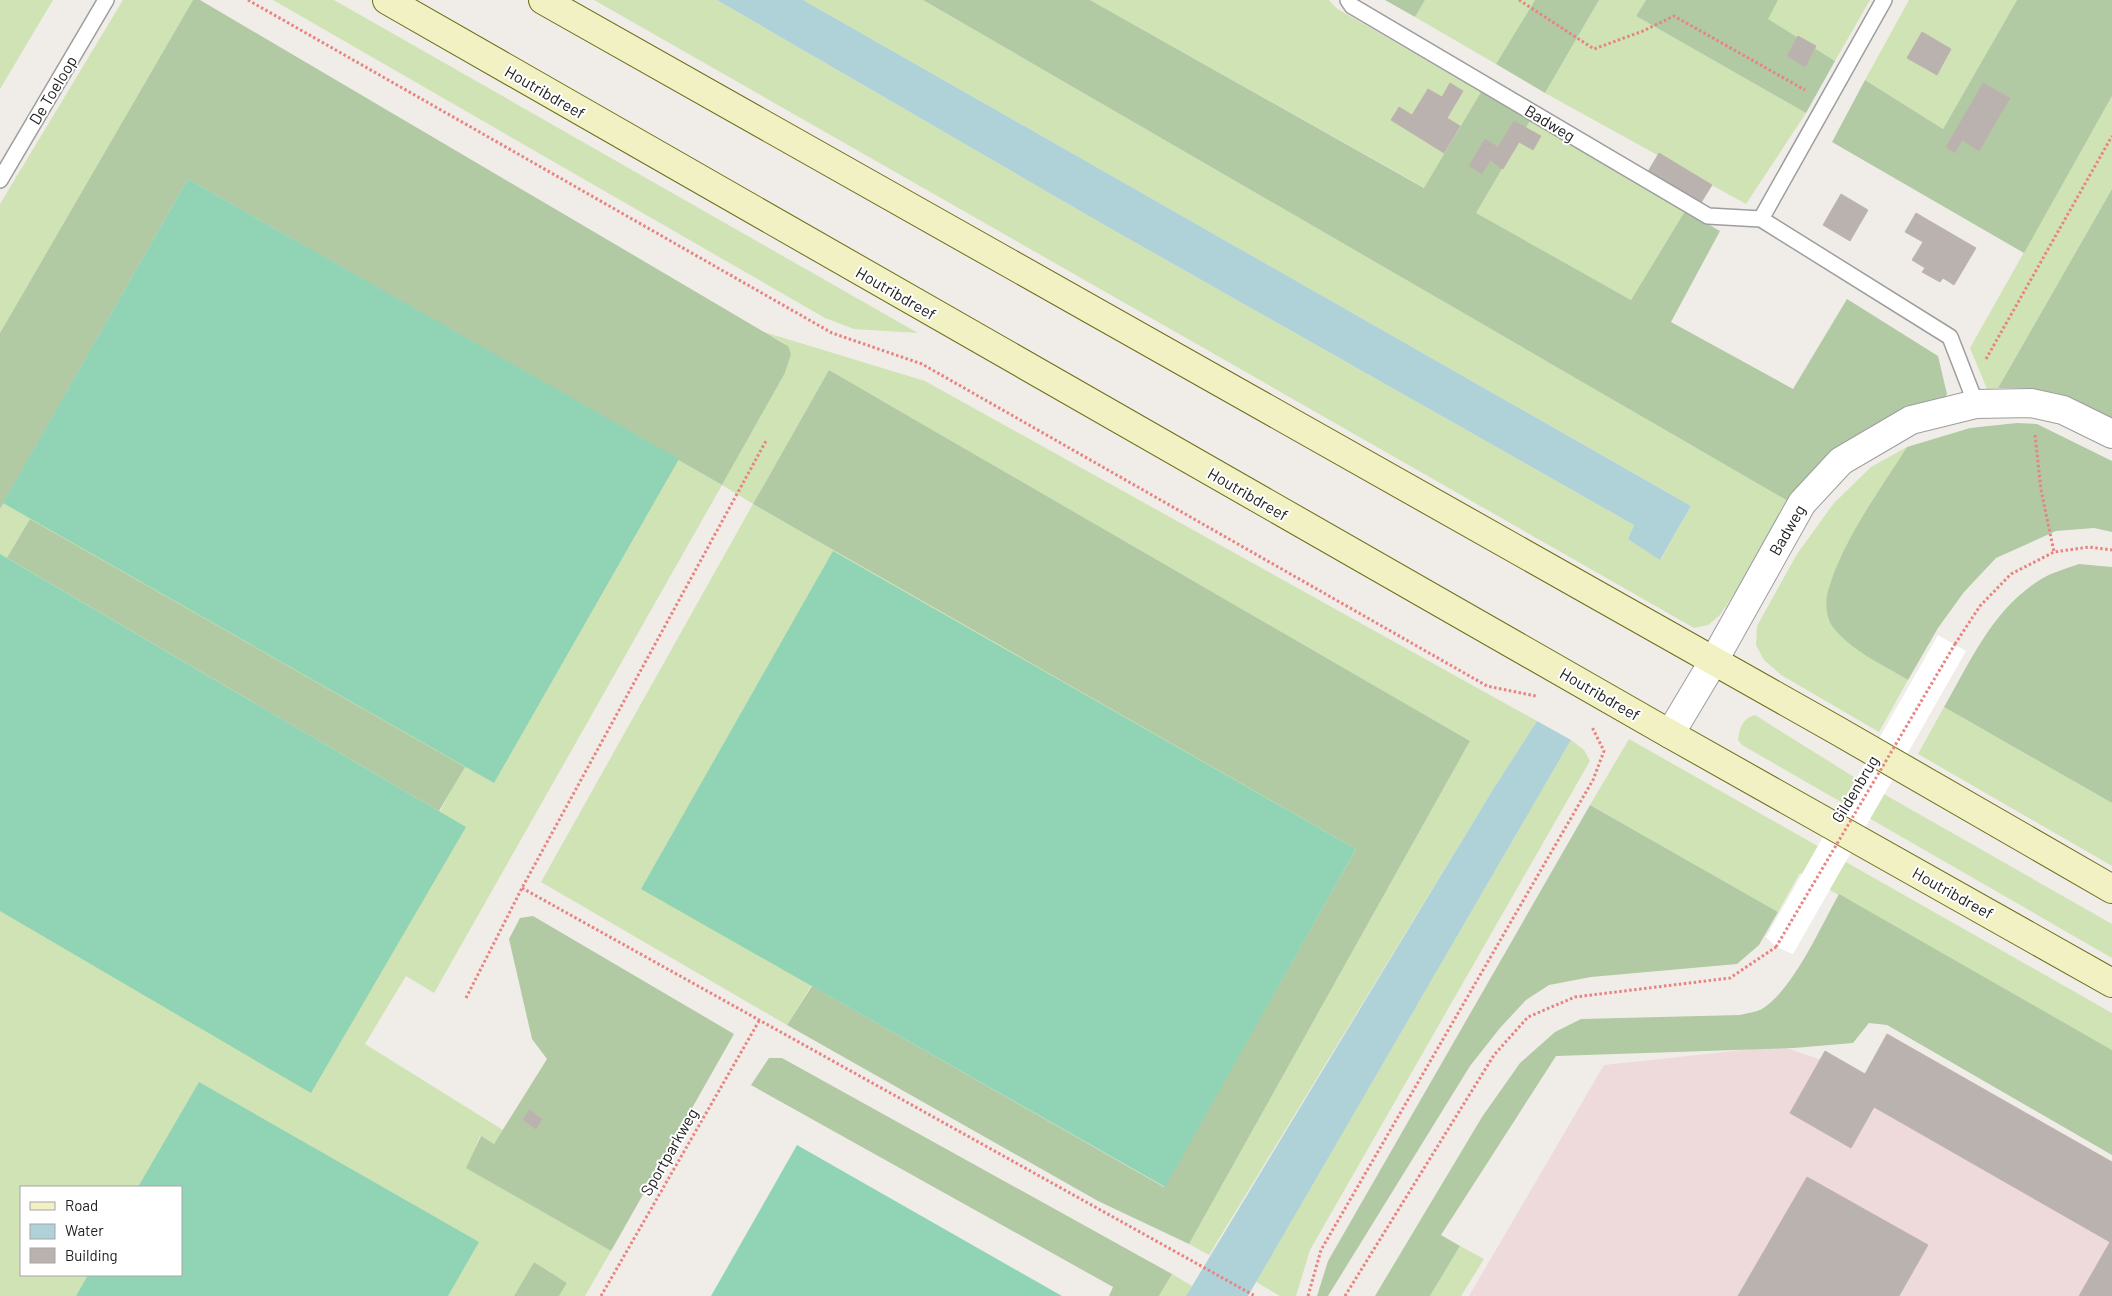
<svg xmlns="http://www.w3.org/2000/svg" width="2112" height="1296" font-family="Barlow,sans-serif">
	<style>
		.commercial { fill: #eedadb }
		.grass { fill: #cfe3b5; fill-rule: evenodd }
		.forest { fill: #b1caa3 }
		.pitch { fill: #91d4b5 }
		.water { fill: #afd1d8 }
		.pier { fill: #fff }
		.building { fill: #b9b2ae; stroke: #c0b4ad }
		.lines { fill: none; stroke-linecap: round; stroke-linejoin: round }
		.lane-casing { stroke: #9e9e9e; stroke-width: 18 }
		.street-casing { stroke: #9e9e9e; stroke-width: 30 }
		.secondary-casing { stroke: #696c13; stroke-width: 30 }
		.path { stroke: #e98381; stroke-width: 3; stroke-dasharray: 2.5 2.5; stroke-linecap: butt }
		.lane { stroke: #fff; stroke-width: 15 }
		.street { stroke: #fff; stroke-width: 28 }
		.secondary { stroke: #f2f1c4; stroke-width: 28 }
		.path-bridge { stroke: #e98381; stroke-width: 3; stroke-dasharray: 2.5 2.5; stroke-linecap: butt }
		.labels { text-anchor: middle; stroke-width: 4; stroke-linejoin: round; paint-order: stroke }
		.street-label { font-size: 16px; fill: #212121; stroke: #fff }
	</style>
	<rect width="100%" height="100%" fill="#f0ede9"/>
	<path class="commercial" d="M1781 1046 2112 1161V1296H1469L1604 1065Z"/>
	<g class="grass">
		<path d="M0 0H53L0 89Z"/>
		<path d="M123 0H193L0 333V204Z"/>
		<path d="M273 0H334L918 333 854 329 825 318Z"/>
		<path d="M594 0H717L1101 223 1634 525 1628 539 1661 559 1691 506 803 0H923L1793 504 1720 615 1708 625 1694 628Z"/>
		<path d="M1090 0H1329L1336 8 1481 92 1425 188Z"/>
		<path d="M1425 0H1535L1496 64 1415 17Z"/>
		<path d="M1599 0H1646L1636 16 1806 113 1746 204 1545 93Z"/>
		<path d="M1778 0H1870L1835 61 1767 19Z"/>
		<path d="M1909 0H2017L1943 129 1865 80Z"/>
		<path d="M2112 96V189L1998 388 1987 389 1970 348Z"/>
		<path d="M1530 121 1685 211 1631 300 1475 213Z"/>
		<path d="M188 179 722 485 785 373C795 343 790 347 764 332L925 381 1537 721 1492 791 1209 1255 1189 1244 1470 741 829 370 753 504 1356 849 811 986 787 1025 541 882 753 504 722 485 434 993 406 976 365 1044 503 1130 494 1144 480 1136 467 1168 611 1251 585 1296H559L567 1283 534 1262 514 1296H0V509ZM30 519 464 767 440 811 8 559ZM21 1187H181V1275H21Z"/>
		<path d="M1907 447 1846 546 1853 646 1908 680 1879 732 1781 675 1764 660 1756 645 1757 626 1797 554 1834 503 1871 467Z"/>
		<path d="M1944 707 2112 803V866L1918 754Z"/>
		<path d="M1755 715 1854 777 2112 924V958L1742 745 1738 740C1740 727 1742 719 1755 715Z"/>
		<path d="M1629 739 2112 1013V1050L1800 873 1778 912 1590 805Z"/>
		<path d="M1571 740 1584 750 1590 761 1310 1250 1296 1296H1280L1256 1282Z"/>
		<path d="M1460 1246 1484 1259 1461 1296H1430Z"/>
		<path d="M1172 1274 1192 1286 1186 1296H1159Z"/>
	</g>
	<g class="forest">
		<path d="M193 0H200L788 346 791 354 785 373 722 485 188 179 0 509V333Z"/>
		<path d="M923 0H1090L1424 188 1481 92 1530 121 1476 213 1631 300 1685 211 1720 231 1671 322 1793 389 1847 299 1938 356 1947 394 1941 404C1872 419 1832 444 1793 504Z"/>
		<path d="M1385 0H1425L1415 17Z"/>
		<path d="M1535 0H1599L1545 93 1496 64Z"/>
		<path d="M1646 0H1778L1768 19 1835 61 1806 113 1636 16Z"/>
		<path d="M2017 0H2112V96L2024 253 1832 142 1865 80 1943 129Z"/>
		<path d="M2112 189V423L2056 393 2024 388H1998Z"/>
		<path d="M829 370 1470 741 1189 1244 1098 1201 787 1025 812 986 1164 1187 1356 849 753 504Z"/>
		<path d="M2017 423 2037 424 2112 461V532L2094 528 2056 531 1996 558 1964 592 1938 628 1908 680C1884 665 1851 651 1833 627 1826 618 1825 602 1828 591 1843 539 1879 492 1907 447L1970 428Z"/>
		<path d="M30 519 465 767 439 811 7 558Z"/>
		<path d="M2079 564 2112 567V803L1944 707C1972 659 1993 608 2043 578 2054 572 2068 568 2079 564Z"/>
		<path d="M1590 805 1778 912 1759 945 1737 964 1591 977 1549 985 1526 1000 1500 1028 1470 1066 1328 1296H1317L1328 1261Z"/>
		<path d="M1839 894 2112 1050V1155L1887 1025 1869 1023 1853 1043 1794 1048 1556 1056 1441 1235 1460 1246 1430 1296H1375L1482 1117 1520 1063 1555 1032 1581 1019 1740 1015C1747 1013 1756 1012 1762 1009 1793 990 1821 926 1839 894Z"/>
		<path d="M533 916 734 1034 611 1251 466 1168 481 1136 494 1144 547 1059 532 1039 509 939 520 918Z"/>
		<path d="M769 1058H782L1172 1274 1159 1296H1109L1113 1287 751 1085Z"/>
		<path d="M534 1262 567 1283 559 1296H514Z"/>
	</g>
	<g class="pitch">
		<path d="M188 179 679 459 494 783 3 503Z"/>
		<path d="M833 551 1356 849 1165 1187 641 889Z"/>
		<path d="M0 554 466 827 311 1093 0 911Z"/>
		<path d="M199 1082 479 1242 448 1296H76L88 1275H181V1187H138Z"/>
		<path d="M797 1145 1062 1296H711Z"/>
	</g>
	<g class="water">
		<path d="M717 0H803L1691 506 1660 560 1628 539 1634 525 1101 223Z"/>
		<path d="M1537 721 1571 740 1248 1296H1186L1492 791Z"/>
	</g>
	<path class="pier" d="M1938 635 1966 651 1793 954 1776 947 1766 937Z"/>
	<g class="building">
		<path d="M1922 32 1951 49 1937 75 1907 58Z"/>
		<path d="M1798 36 1816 46 1805 67 1787 56Z"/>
		<path d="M1450 83 1463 91 1447 118 1460 126 1444 153 1391 120 1399 107 1412 115 1428 89 1442 97Z"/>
		<path d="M1983 83 2010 98 1979 151 1962 140 1955 153 1946 147Z"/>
		<path d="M1514 121 1541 136 1533 150 1519 142 1503 169 1490 160 1482 174 1469 166 1485 139 1498 147Z"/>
		<path d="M1659 153 1712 185 1699 206 1646 175Z"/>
		<path d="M1841 194 1868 210 1850 241 1823 225Z"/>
		<path d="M1916 213 1976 248 1954 285 1943 278 1940 282 1922 272 1925 268 1912 260 1923 242 1905 232Z"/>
		<path d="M1887 1034 2112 1162V1296H2079L2110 1242 1874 1107 1851 1148 1790 1113 1825 1051 1865 1074Z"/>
		<path d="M529 1110 542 1119 536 1129 523 1120Z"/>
		<path d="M1807 1177 1928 1245 1899 1296H1738Z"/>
	</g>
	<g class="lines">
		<defs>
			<g id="lane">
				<path d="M1348 0 1352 6 1708 216 1761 219 1950 337 1976 404"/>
				<path d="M0 180 106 0"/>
				<path d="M1761 219 1884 0"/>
			</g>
			<path id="street" d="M1670 734 1713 662 1802 503 1841 461 1911 420 1976 404 2031 403 2063 410 2112 434"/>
			<g id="secondary">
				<path d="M387 0 1670 734 2112 983"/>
				<path d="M543 0 1838 731 2112 889"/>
			</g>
		</defs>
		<use href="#lane" class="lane-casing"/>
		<use href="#street" class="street-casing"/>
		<use href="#secondary" class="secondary-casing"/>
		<g class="path">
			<path d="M248 0 832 333 922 364 1487 686 1536 696"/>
			<path d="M1519 0 1594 49 1643 31 1674 16 1805 90"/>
			<path d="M1986 359 2112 136"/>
			<path d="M2035 435 2041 490 2054 552"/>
			<path d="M1955 644 1980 606 2011 574 2054 552 2089 547 2112 550"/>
			<path d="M522 888 1255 1296"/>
			<path d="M466 998 522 888 767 439"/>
			<path d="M601 1296 759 1021"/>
			<path d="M1308 1296 1321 1250 1593 780 1604 751 1592 727"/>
			<path d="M1345 1296 1494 1055 1528 1017 1575 997 1730 978 1776 947"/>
		</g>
		<use href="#lane" class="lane"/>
		<use href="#street" class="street"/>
		<use href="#secondary" class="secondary"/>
		<path class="path-bridge" d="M1776 947 1955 644"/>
	</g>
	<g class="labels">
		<g class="street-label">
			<text transform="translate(53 90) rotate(-59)" y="6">De Toeloop</text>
			<text transform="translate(545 92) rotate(30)" y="6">Houtribdreef</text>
			<text transform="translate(1550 123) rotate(31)" y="6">Badweg</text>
			<text transform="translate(896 293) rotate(30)" y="6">Houtribdreef</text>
			<text transform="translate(1248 494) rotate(30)" y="6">Houtribdreef</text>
			<text transform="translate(1787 530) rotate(-60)" y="6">Badweg</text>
			<text transform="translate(1600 694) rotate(30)" y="6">Houtribdreef</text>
			<text transform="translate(1855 789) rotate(-59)" y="6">Gildenbrug</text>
			<text transform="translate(1953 893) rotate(29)" y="6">Houtribdreef</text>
			<text transform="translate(669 1152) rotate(-60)" y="6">Sportparkweg</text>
		</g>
	</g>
	<rect x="20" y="1186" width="162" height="90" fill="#ffffff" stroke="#a6a6a6"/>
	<rect x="30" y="1202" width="25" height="8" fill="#f2f1c4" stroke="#a6a6a6"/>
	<text x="65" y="1211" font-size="15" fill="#212121">Road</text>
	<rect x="30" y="1224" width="25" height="15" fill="#afd1d8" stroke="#a6a6a6"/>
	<text x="65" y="1236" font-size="15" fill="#212121">Water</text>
	<rect x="30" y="1248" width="25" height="15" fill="#b9b2ae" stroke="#a6a6a6"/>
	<text x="65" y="1261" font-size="15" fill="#212121">Building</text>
</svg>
